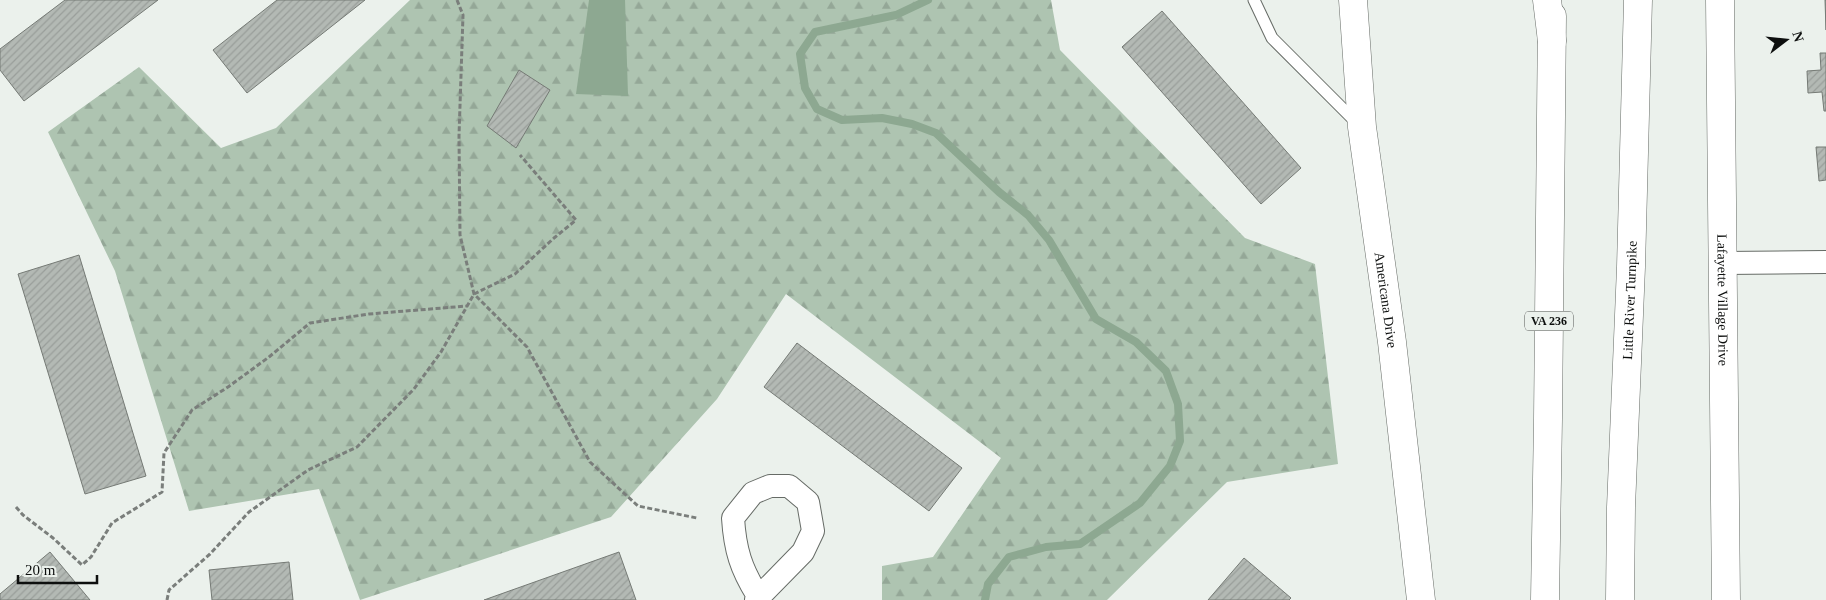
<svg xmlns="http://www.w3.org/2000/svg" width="1826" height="600" font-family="Georgia,serif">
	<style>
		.forest { fill: url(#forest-firs) }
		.water { fill: #8da891 }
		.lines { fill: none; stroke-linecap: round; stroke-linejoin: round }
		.stream { stroke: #8da891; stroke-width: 8 }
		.building { fill: url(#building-hatch); stroke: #757a75 }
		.lane-casing { stroke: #666b66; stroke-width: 13 }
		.street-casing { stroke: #666b66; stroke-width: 24 }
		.secondary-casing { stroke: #666b66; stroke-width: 29 }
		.primary-casing { stroke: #666b66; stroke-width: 29 }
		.highway-casing { stroke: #666b66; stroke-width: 29 }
		.path { stroke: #7a7e7b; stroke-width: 3; stroke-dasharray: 5 2.5; stroke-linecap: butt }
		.lane { stroke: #fff; stroke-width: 11 }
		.street { stroke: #fff; stroke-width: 22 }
		.secondary { stroke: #fff; stroke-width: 28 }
		.primary { stroke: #fff; stroke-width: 28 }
		.highway { stroke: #fff; stroke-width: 28 }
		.labels { text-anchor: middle; stroke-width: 4.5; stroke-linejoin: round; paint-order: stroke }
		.shield { fill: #ebf1ec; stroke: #505351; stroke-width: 1 }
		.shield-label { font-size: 12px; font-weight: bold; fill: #0d0f0e }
		.street-label { font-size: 14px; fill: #0d0f0e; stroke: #ebf1ec }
	</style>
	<defs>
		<pattern id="forest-firs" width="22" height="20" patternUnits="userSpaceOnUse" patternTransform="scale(1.25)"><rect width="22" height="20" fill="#aec4b1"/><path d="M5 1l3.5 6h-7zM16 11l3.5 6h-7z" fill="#94a797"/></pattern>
		<pattern id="building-hatch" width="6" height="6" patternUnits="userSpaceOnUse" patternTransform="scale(1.25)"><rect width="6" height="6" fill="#b3b9b4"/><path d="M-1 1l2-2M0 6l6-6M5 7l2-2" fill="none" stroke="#999e9a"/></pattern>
	</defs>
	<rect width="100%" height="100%" fill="#ebf1ec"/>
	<path class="forest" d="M410 0H1051L1060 50 1245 238 1315 264 1338 464 1227 482 1107 600H882V566L933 557 1001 458 786 294 717 399 611 517 360 600 319 489 189 511 115 271 48 132 139 67 221 148 276 128Z"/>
	<path class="water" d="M589 0H625L628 96 576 94Z"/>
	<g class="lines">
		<path class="stream" d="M928 0 896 15 815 32 800 54 805 88 817 109 842 120 882 118 912 124 936 133 999 192 1028 215 1049 240 1096 319 1136 342 1166 371 1178 404 1180 441 1170 466 1140 503 1080 544 1046 547 1009 557 988 584 985 600"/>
	</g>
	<g class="building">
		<path d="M65 0H158L24 101 0 70V49Z"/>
		<path d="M277 0H365L247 93 213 50Z"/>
		<path d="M1825 0H1826V30Z"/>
		<path d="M1162 11 1301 168 1261 204 1122 47Z"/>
		<path d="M1820 53H1826V111H1824L1822 92 1808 93 1807 71 1821 70Z"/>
		<path d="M519 70 550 90 516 148 487 126Z"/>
		<path d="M1816 147H1826V180L1819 181Z"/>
		<path d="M79 255 146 476 85 494 18 274Z"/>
		<path d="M797 343 962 468 929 511 764 387Z"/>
		<path d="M50 552 90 600H0V594Z"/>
		<path d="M619 552 636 600H484Z"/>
		<path d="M1244 558 1291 598 1289 600H1208Z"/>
		<path d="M289 562 293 600H212L209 570Z"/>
	</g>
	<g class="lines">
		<defs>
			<path id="lane" d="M1254 0 1272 38 1357 123"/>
			<g id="street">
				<path d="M1723 263 1826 262"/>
				<path d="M756 600 803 552 813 531 808 502 789 486H770L753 493 733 518C735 550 741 569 758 596"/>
			</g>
			<g id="secondary">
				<path id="s1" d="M1353 0 1362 127 1392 342 1421 600"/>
				<path id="s2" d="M1720 0 1726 600"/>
			</g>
			<g id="primary">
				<path d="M1545 600 1548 419 1552 16"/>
				<path id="s3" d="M1620 600 1621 507 1631 267 1638 0"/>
			</g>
			<path id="highway" d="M1547 0 1552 41"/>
		</defs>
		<use href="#lane" class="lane-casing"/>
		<use href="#street" class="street-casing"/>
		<use href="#secondary" class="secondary-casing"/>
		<use href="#primary" class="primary-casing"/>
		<use href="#highway" class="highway-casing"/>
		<g class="path">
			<path d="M457 0 463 15 459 136 460 235 474 294 527 347 590 462 638 506 697 518"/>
			<path d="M16 507 23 515 53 538 82 565 91 557 112 523 162 492 164 453 192 410 228 387 269 357 310 323 369 314 467 306"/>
			<path d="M167 600 169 590 210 554 249 512 308 470 357 447 414 389 441 352 474 294 515 274 554 238 576 220 520 155"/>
		</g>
		<use href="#lane" class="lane"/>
		<use href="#street" class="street"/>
		<use href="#secondary" class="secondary"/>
		<use href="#primary" class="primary"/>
		<use href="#highway" class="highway"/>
	</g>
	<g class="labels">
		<rect class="shield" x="1525" y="311.5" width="48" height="19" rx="4"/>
		<g class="shield-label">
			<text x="1549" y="325">VA 236</text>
		</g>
		<g class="street-label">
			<text dy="5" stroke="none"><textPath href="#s1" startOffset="302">Americana Drive</textPath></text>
			<text dy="5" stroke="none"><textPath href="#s3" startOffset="300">Little River Turnpike</textPath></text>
			<text dy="5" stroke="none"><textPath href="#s2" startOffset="300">Lafayette Village Drive</textPath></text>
		</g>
	</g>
	<g transform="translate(1786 40) rotate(74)" stroke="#ebf1ec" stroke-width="4" paint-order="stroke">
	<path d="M0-4L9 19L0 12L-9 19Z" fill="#0d0f0e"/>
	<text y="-8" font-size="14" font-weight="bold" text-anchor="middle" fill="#0d0f0e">N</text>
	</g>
	<path d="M18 575v8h79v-8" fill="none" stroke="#0d0f0e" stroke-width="2.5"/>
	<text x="25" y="575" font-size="15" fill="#0d0f0e" stroke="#ebf1ec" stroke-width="4" paint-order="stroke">20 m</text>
</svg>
